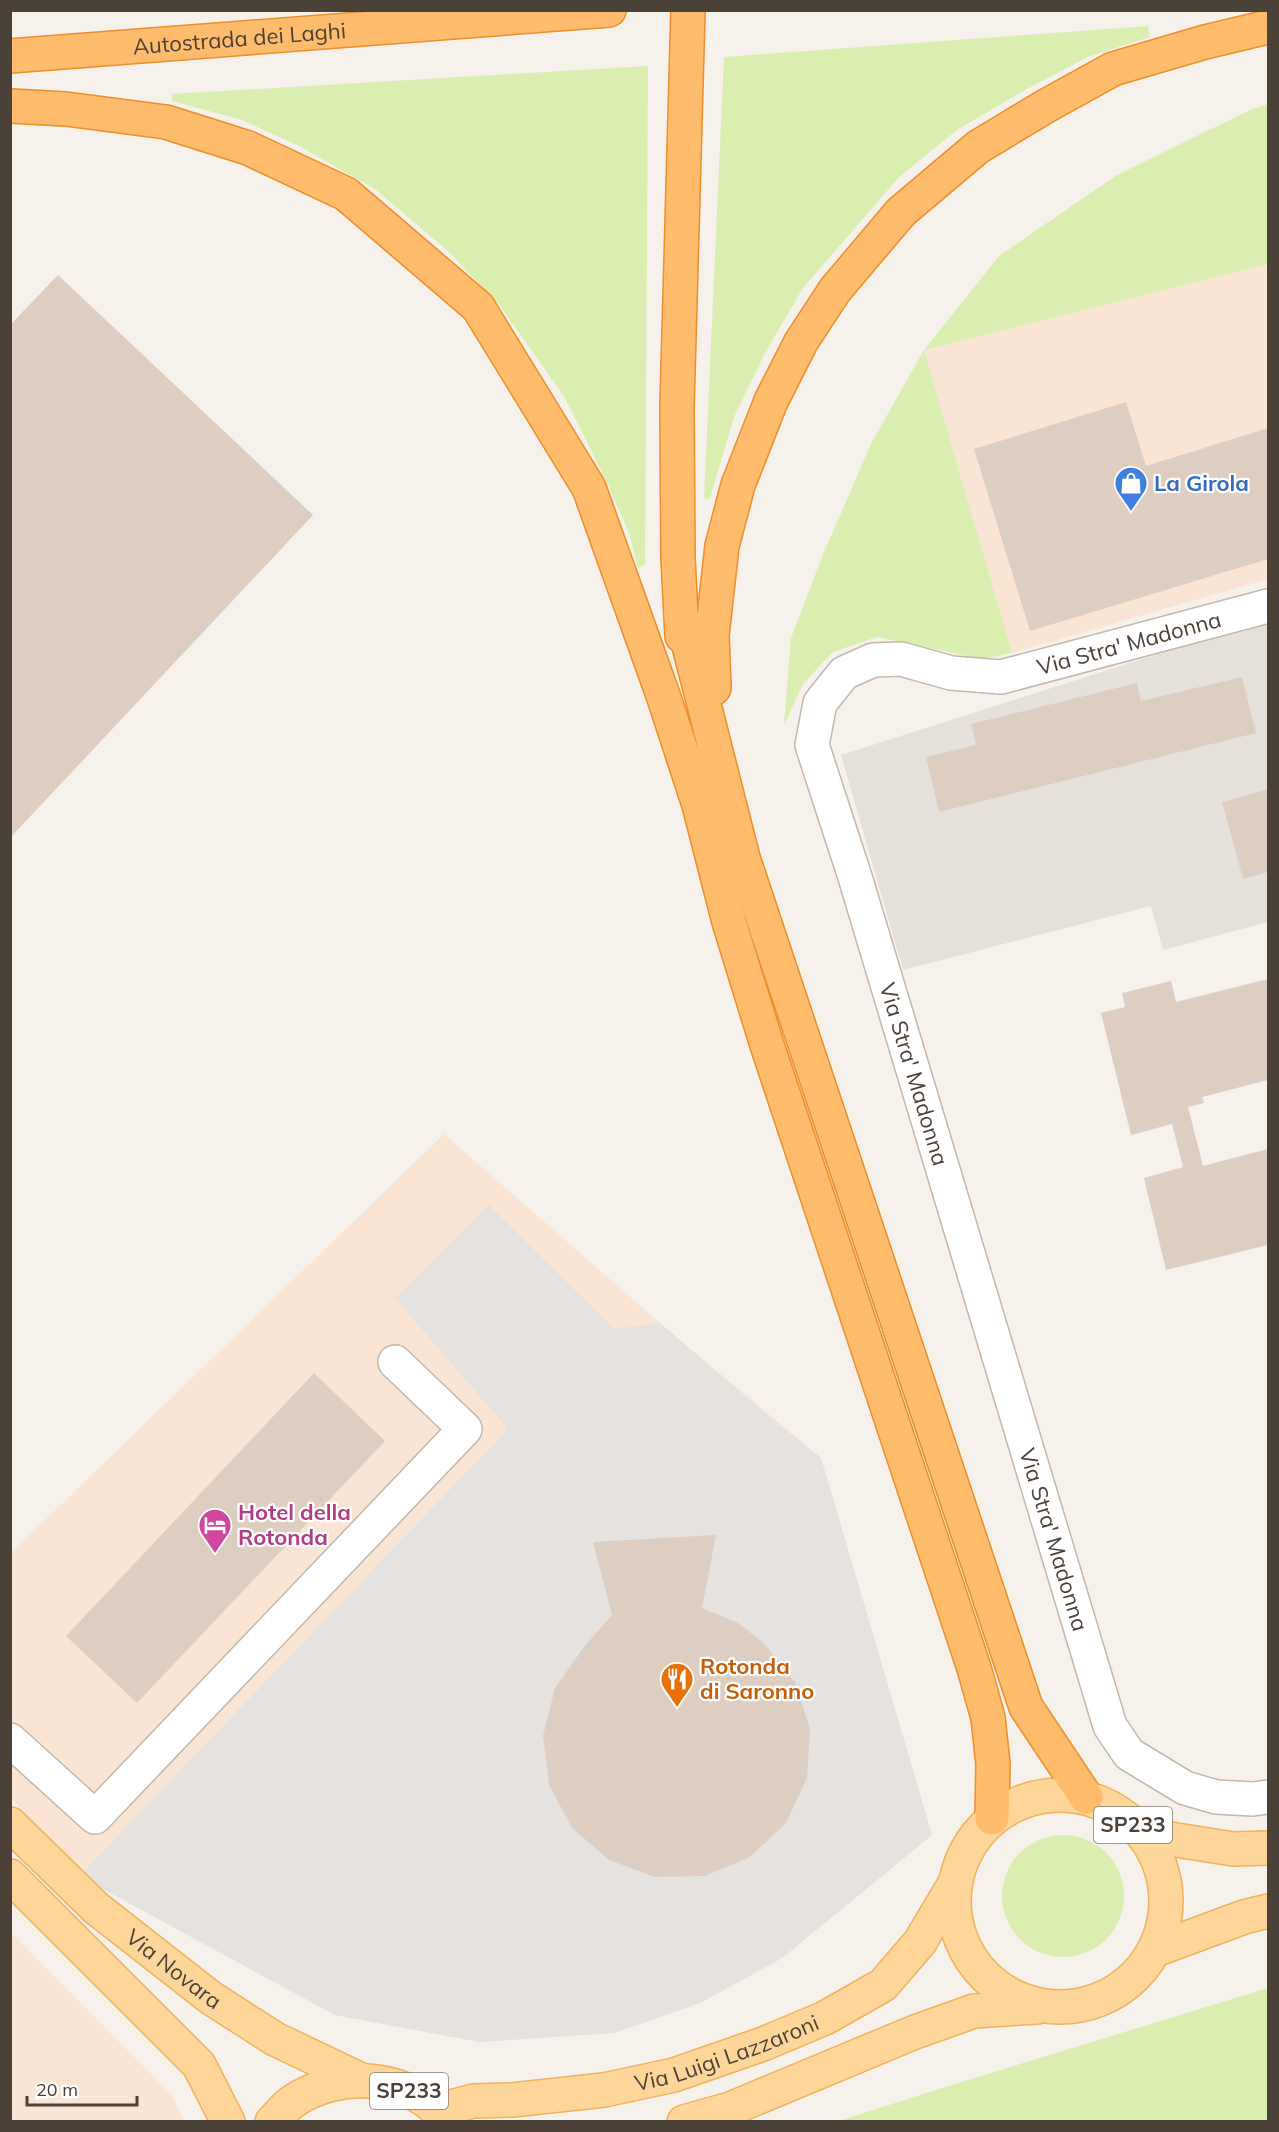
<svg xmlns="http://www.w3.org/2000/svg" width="1279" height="2132" font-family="Mulish,sans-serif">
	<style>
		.commercial { fill: #fae5d4 }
		.industrial { fill: #e6e0db }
		.green { fill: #daeeaf }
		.parking { fill: #e5e2df }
		.building { fill: #ddcec1 }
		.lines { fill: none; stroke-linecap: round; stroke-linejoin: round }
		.minor-casing { stroke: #c3b8ab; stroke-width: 36 }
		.major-casing { stroke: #f1b25e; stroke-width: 36 }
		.highway-casing { stroke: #ee8e2c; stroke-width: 36 }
		.minor { stroke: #fff; stroke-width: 33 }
		.major { stroke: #ffd69a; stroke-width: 33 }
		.highway { stroke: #ffbc6c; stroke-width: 33 }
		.labels { text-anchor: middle; stroke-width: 4.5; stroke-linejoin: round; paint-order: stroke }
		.shield { fill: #fff; stroke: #827a73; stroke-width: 1.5 }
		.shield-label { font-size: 21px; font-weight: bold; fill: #4c4137 }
		.street-label { font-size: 22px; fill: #4c4137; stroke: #fff }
		.shop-label { font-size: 22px; font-weight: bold; fill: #366cbe; stroke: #fff; text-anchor: start }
		.hotel-label { font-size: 22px; font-weight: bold; fill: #b23c85; stroke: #fff; text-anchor: start }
		.food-label { font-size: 22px; font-weight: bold; fill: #c56008; stroke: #fff; text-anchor: start }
	</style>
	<rect width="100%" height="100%" fill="#f6f1ea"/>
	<g class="commercial">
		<path d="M1268 264V579L1012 653 924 350Z"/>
		<path d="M444 1134 660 1323 821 1458 932 1835 782 1958 700 2003 614 2033 480 2042 335 2015 79 1876 11 1798 10 1554Z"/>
		<path d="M10 1932 172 2095 184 2121H11Z"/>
	</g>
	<path class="industrial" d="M1268 619V922L1163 950 1151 906 903 970 841 755Z"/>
	<g class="green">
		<path d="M1148 26 1150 37 1088 57 1025 90 957 130 899 177 803 288 766 351 734 417 710 498 704 499 724 57Z"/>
		<path d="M648 66 645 564 638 568 629 533 606 480 565 398 501 307 449 252 375 189 297 145 242 120 172 101 171 94Z"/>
		<path d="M1268 104V264L924 350 1012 653 982 659 877 637 833 652 803 684 784 725 791 638 824 552 872 442 924 350 999 256 1117 175 1250 110Z"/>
		<circle cx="1063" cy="1896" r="61"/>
		<path d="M1268 1988V2121H839L939 2089Z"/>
	</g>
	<path class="parking" d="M489 1205 614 1329 660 1323 763 1412 821 1458 932 1835 782 1958 700 2003 614 2033 480 2042 335 2015 79 1876 508 1429 395 1298Z"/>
	<g class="building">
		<path d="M58 275 313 515 10 838V325Z"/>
		<path d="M1126 402 1146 466 1268 428V559L1030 631 974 449Z"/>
		<path d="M1242 677 1256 733 939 812 926 757 976 745 971 724 1137 683 1141 701Z"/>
		<path d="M1268 789V872L1243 879 1222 802Z"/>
		<path d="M1268 979V1080L1202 1097 1204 1103 1188 1107 1203 1166 1268 1149V1245L1166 1270 1144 1178 1183 1167 1172 1124 1131 1135 1101 1013 1125 1007 1122 993 1171 981 1176 1002Z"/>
		<path d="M314 1373 385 1441 137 1703 66 1636Z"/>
		<path d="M716 1535 702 1608 738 1623 764 1643 795 1682 810 1729 807 1778 786 1823 750 1857 705 1876 655 1877 609 1860 572 1828 549 1785 543 1736 555 1688 584 1647 612 1615 593 1542Z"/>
	</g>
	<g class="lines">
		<defs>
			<g id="minor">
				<path id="s1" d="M1268 606 1001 677 951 673 901 659 873 660 844 673 820 703 812 745 855 877 1110 1726 1129 1754 1185 1788 1216 1797 1253 1799 1268 1797"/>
				<path d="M10 1740 95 1817 465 1429 395 1362"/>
			</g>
			<g id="major">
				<circle cx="1060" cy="1901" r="106"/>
				<path id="s2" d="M10 1824 96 1908 211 1998 275 2039 361 2080"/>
				<path d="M1145 1835 1233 1849 1268 1848"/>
				<path d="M10 1876 199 2065 228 2122"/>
				<path d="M1155 1950 1244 1917 1268 1911"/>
				<path id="s3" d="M440 2110 473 2101 512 2100 604 2090 674 2075 763 2044 825 2018 883 1985 920 1942 954 1885"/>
				<path d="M272 2122C279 2115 285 2107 292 2102 341 2068 412 2075 448 2122"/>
				<path d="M684 2122 730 2109 915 2032 974 2011 1037 2007"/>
			</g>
			<g id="highway">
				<path id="s4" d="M10 56 609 10"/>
				<path d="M10 106 66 109 166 122 248 148 346 194 478 307 589 488 664 698 699 805 729 922 767 1045 974 1668 988 1718 993 1764 992 1818"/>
				<path d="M681 614 743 858 1026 1707 1086 1797"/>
				<path d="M682 636 678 558 677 407 688 10"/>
				<path d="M714 688 712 635 722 546 738 485 771 401 801 342 835 290 901 212 978 147 1046 106 1113 69 1205 42 1268 27"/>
			</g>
		</defs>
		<use href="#minor" class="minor-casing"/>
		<use href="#major" class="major-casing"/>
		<use href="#highway" class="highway-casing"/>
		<use href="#minor" class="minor"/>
		<use href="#major" class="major"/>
		<use href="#highway" class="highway"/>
	</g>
	<defs>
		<symbol id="shop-pin" viewBox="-11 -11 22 30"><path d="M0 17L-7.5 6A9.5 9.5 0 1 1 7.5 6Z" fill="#3f7fe0" stroke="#fff"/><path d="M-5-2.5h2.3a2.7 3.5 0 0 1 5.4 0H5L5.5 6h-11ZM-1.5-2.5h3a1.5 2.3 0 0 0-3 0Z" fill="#fff"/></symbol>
		<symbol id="hotel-pin" viewBox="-11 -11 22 30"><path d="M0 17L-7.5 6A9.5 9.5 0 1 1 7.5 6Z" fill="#d1479c" stroke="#fff"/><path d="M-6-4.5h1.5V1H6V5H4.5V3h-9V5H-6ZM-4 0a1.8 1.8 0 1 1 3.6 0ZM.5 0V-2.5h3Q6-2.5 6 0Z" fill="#fff"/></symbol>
		<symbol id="restaurant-pin" viewBox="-11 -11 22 30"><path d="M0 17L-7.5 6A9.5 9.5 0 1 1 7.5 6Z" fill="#e8710a" stroke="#fff"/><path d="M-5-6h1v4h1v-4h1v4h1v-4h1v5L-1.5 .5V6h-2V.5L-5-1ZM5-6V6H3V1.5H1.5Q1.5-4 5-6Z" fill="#fff"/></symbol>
	</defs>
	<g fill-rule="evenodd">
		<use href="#shop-pin" x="1112" y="464" width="38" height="52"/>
		<use href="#hotel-pin" x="196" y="1506" width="38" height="52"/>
		<use href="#restaurant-pin" x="658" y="1660" width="38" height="52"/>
	</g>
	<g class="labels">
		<g class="shield">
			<rect x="1094" y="1807" width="78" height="36" rx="4.5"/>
			<rect x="370" y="2073" width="78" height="36" rx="4.5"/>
		</g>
		<g class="shield-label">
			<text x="1133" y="1832">SP233</text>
			<text x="409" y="2098">SP233</text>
		</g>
		<g class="street-label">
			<text dy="8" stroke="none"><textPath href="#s4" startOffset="230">Autostrada dei Laghi</textPath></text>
			<text transform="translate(1129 643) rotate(-15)" y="8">Via Stra' Madonna</text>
			<text dy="8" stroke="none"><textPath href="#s1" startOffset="864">Via Stra' Madonna</textPath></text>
			<text dy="8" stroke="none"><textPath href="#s1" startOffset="1350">Via Stra' Madonna</textPath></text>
			<text dy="8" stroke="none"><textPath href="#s2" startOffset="219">Via Novara</textPath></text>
			<text dy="8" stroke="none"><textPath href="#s3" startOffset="294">Via Luigi Lazzaroni</textPath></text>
		</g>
		<g class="shop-label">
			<text x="1154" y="491">La Girola</text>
		</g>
		<g class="hotel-label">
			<text x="238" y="1520">Hotel della<tspan x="238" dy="25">Rotonda</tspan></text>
		</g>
		<g class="food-label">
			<text x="700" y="1674">Rotonda<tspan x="700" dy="25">di Saronno</tspan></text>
		</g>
	</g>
	<rect width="1279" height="2132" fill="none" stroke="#4c4137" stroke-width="24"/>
	<path d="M27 2096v9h110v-9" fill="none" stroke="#4c4137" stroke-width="3"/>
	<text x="36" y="2096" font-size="18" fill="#4c4137" stroke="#ffffff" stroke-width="4.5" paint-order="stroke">20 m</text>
</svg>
